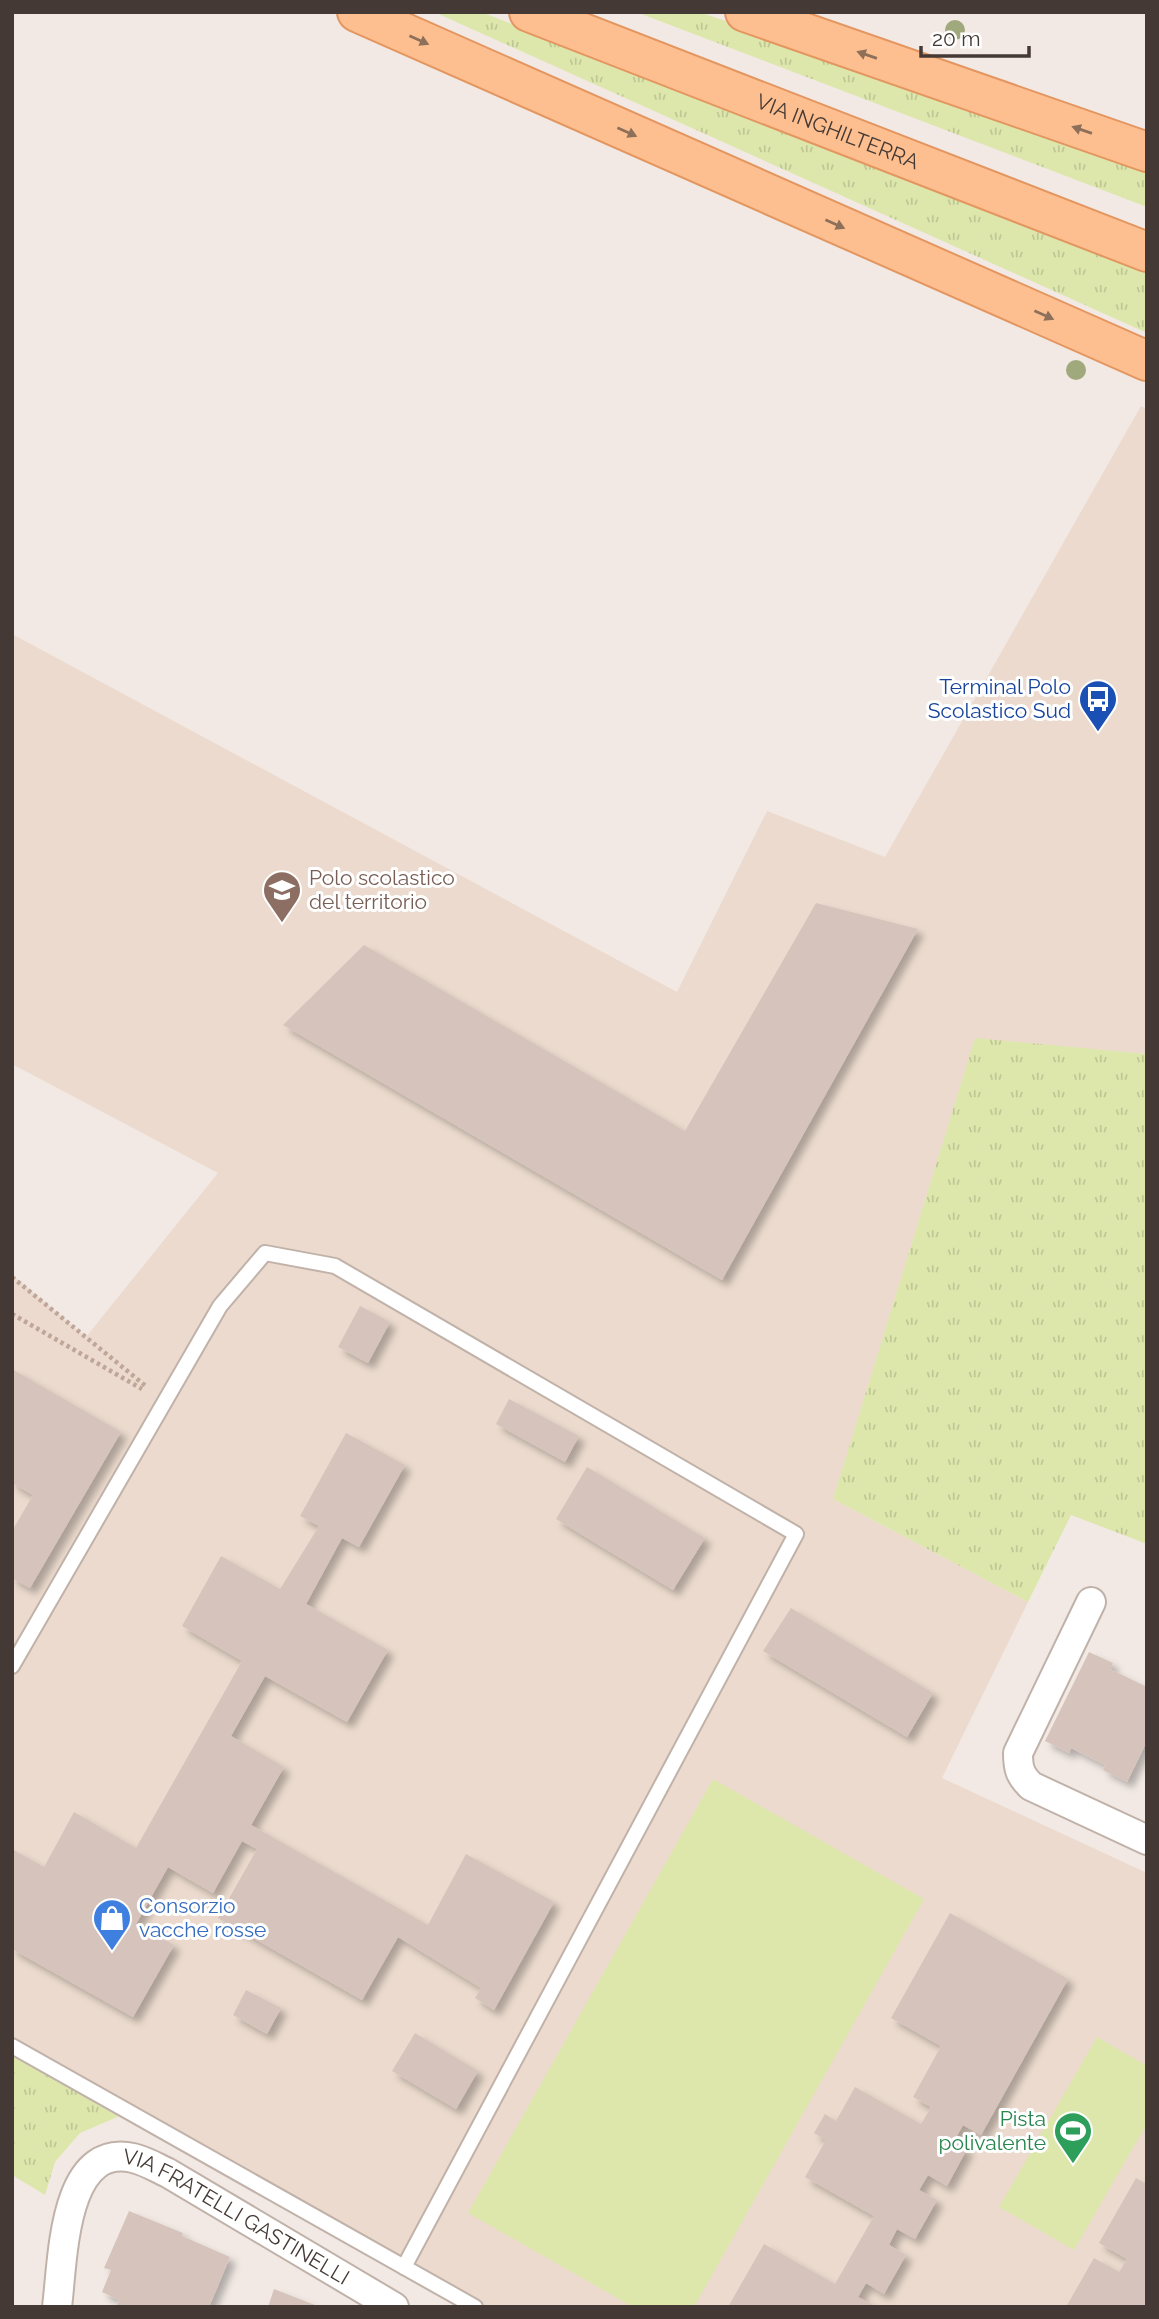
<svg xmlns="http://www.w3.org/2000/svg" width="1159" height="2319" font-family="Raleway,sans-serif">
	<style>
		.education { fill: #ebdacd }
		.grass { fill: url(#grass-tufts) }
		.garden { fill: #dde7ac }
		.building { fill: #d6c4bc; filter: url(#shadow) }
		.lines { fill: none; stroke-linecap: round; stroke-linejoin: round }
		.service-casing { stroke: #c0b2a9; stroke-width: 18 }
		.minor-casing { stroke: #c0b2a9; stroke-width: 32 }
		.primary-casing { stroke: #e39660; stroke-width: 42 }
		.path { stroke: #bfa698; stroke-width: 4.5; stroke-dasharray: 3.5 3.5; stroke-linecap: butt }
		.service { stroke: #fff; stroke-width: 14 }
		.minor { stroke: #fff; stroke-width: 28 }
		.primary { stroke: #febf90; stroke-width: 38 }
		.tree { fill: #a0a97c }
		.oneway { fill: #8e6f59 }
		.labels { text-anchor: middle; stroke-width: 6; stroke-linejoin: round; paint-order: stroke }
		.street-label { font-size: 21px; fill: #443934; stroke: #fff }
		.transit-label { font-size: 21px; fill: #164399; stroke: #fff; text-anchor: end }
		.education-label { font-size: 21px; fill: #785e54; stroke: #fff; text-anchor: start }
		.shop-label { font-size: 21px; fill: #366cbe; stroke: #fff; text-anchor: start }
		.leisure-label { font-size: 21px; fill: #27864d; stroke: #fff; text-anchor: end }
	</style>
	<defs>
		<pattern id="grass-tufts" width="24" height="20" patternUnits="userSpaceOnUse" patternTransform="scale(1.75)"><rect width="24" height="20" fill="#dde7ac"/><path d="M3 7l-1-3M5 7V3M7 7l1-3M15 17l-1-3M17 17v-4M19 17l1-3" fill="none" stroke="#bfc795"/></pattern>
		<filter id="shadow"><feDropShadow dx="6" dy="6" stdDeviation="3.5" flood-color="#0004"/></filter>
	</defs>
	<rect width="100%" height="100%" fill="#f2e9e4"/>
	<path class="education" d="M1141 406 1147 409V1054L975 1039 833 1499 1028 1602 942 1778 1147 1873V2307H478L12 2047V1275L86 1337 218 1173 12 1064V634L677 992 767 811 885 857Z"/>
	<g class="grass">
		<path d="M434 12H481L1147 272V333Z"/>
		<path d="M636 12H699L1147 164V207Z"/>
		<path d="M975 1038 1147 1054V1544L1071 1515 1028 1602 833 1499Z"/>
		<path d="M12 2046 129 2112 80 2133 55 2162 45 2195 12 2175Z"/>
	</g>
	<g class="garden">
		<path d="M713 1779 924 1899 694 2307H633L468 2213Z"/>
		<path d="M1097 2037 1147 2066V2124L1074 2250 999 2207Z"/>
	</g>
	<g class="building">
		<path d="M816 903 918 929 722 1280 283 1025 364 945 685 1131Z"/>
		<path d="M360 1306 390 1322 368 1363 338 1347Z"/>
		<path d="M12 1369 121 1432 30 1588 12 1578V1531L33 1495 12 1483Z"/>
		<path d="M509 1399 579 1436 565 1462 496 1424Z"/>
		<path d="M346 1433 405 1465 359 1547 342 1538 306 1604 388 1650 347 1722 265 1676 231 1736 284 1767 251 1825 428 1925 466 1854 554 1902 494 2010 475 1998 481 1988 398 1937 362 2000 218 1918 257 1849 242 1841 213 1893 168 1867 136 1924 174 1945 133 2017 12 1949V1849L44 1867 74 1812 136 1848 242 1661 182 1626 221 1556 280 1589 319 1526 300 1516Z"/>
		<path d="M587 1467 705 1538 673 1590 556 1519Z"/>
		<path d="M791 1608 933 1693 907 1737 763 1651Z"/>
		<path d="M1089 1652 1113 1663 1110 1669 1145 1686 1147 1681V1741L1127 1782 1103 1770 1105 1765 1071 1748 1069 1753 1045 1741Z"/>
		<path d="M950 1913 1068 1979 981 2135 963 2125 954 2141 967 2149 947 2186 928 2175 919 2190 937 2200 915 2239 897 2229 889 2245 906 2255 884 2294 866 2283 858 2297 876 2307H728L764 2244 835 2284 874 2216 805 2177 826 2140 814 2133 825 2114 836 2121 855 2087 921 2124 931 2107 913 2097 941 2046 891 2018Z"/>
		<path d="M246 1990 281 2008 267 2034 233 2015Z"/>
		<path d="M415 2033 478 2071 456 2109 392 2071Z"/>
		<path d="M1136 2178 1147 2184V2307H1066L1094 2258 1119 2272 1127 2259 1099 2243Z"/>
		<path d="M129 2211 183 2233 182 2236 230 2257 209 2307H116L119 2300 102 2292 111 2270 104 2268Z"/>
		<path d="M274 2289 320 2307H268Z"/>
	</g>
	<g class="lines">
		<defs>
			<g id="service">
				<path d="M12 1666 220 1306 265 1253 335 1266 796 1534 404 2267"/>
				<path d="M12 2046 475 2307"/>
			</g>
			<g id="minor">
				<path d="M1091 1602 1018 1753C1018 1769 1020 1775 1031 1786L1147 1840"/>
				<path id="s1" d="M57 2307C63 2262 62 2142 133 2158 146 2161 157 2168 168 2173L394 2307"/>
			</g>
			<g id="primary">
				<path d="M357 12 1147 361"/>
				<path id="s2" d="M529 12 1147 252"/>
				<path d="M745 12 1147 152"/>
			</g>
		</defs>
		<use href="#service" class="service-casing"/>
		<use href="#minor" class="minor-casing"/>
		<use href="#primary" class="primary-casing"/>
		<g class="path">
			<path d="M12 1277 147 1387"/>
			<path d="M12 1314 142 1389"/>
		</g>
		<use href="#service" class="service"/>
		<use href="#minor" class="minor"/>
		<use href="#primary" class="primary"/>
	</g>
	<g class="tree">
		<circle cx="955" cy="30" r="10"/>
		<circle cx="1076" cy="370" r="10"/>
	</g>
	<defs><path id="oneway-solid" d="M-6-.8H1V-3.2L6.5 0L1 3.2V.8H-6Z" transform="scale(1.75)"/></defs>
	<g class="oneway">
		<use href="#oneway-solid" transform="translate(419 40) rotate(24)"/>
		<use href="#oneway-solid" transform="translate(867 55) rotate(-161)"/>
		<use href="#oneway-solid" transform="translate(1082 130) rotate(-161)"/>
		<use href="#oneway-solid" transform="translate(627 132) rotate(24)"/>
		<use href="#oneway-solid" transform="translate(835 224) rotate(24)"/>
		<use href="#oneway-solid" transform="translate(1044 315) rotate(24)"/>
	</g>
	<defs>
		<symbol id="bus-pin" viewBox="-11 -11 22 30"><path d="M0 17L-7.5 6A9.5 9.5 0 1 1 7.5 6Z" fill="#1a4fb4" stroke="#fff"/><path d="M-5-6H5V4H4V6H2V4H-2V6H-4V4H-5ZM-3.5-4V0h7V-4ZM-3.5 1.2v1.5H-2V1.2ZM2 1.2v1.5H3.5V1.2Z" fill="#fff"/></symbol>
		<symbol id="school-pin" viewBox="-11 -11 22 30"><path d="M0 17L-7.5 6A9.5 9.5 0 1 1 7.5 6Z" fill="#8d6e63" stroke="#fff"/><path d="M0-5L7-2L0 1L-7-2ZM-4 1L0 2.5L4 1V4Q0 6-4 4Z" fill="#fff"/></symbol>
		<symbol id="shop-pin" viewBox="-11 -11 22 30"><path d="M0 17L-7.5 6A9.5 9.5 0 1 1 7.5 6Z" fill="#3f7fe0" stroke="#fff"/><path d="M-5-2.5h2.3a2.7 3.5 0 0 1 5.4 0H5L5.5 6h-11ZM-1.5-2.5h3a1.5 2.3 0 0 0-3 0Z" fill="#fff"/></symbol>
		<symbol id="stadium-pin" viewBox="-11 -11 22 30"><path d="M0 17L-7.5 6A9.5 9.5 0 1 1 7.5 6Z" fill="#2e9e5b" stroke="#fff"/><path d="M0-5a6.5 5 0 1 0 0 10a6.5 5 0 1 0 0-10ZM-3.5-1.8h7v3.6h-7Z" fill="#fff"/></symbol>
	</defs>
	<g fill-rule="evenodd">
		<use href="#bus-pin" x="1076" y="677" width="44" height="60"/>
		<use href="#school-pin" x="260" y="868" width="44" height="60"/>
		<use href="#shop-pin" x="90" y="1896" width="44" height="60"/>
		<use href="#stadium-pin" x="1051" y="2109" width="44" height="60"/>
	</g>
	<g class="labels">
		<g class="street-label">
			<text dy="7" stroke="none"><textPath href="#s2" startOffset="331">VIA INGHILTERRA</textPath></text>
			<text dy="7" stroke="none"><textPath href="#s1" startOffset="308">VIA FRATELLI GASTINELLI</textPath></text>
		</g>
		<g class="transit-label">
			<text x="1071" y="694">Terminal Polo<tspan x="1071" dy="24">Scolastico Sud</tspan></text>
		</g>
		<g class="education-label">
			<text x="309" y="885">Polo scolastico<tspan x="309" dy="24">del territorio</tspan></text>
		</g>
		<g class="shop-label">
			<text x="139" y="1913">Consorzio<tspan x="139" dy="24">vacche rosse</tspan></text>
		</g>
		<g class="leisure-label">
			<text x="1046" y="2126">Pista<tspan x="1046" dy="24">polivalente</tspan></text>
		</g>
	</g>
	<rect width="1159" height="2319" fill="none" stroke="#443934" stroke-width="28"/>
	<path d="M921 46v10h108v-10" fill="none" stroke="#443934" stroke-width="3.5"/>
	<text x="932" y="46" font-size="21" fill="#443934" stroke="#ffffff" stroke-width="5" paint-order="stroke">20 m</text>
</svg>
